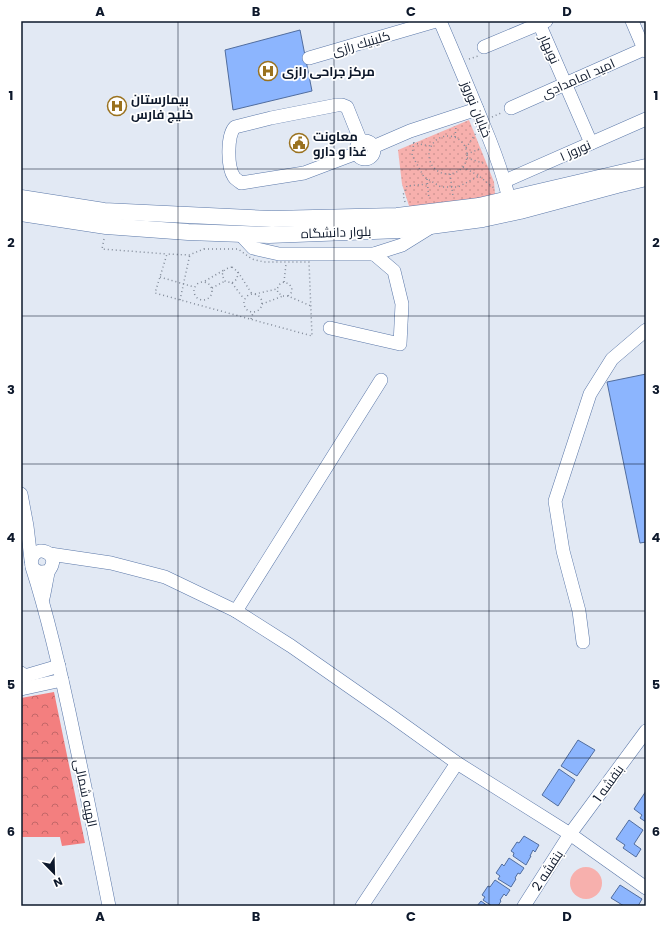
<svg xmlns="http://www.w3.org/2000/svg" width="667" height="927" font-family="Poppins,Cairo,sans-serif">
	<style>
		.grass { fill: #f7b0ad }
		.forest { fill: url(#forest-crowns) }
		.park { fill: url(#park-dots) }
		.building { fill: #8cb5fe; stroke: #516d9e }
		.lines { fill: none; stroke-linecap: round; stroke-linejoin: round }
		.minor-casing { stroke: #5b78a9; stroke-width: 14 }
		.major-casing { stroke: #5b78a9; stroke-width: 17 }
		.path { stroke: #828b99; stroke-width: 1.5; stroke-dasharray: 1 3; stroke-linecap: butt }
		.minor { stroke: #fff; stroke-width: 13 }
		.major { stroke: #fff; stroke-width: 16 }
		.grid { fill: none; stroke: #0d182b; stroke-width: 1; stroke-opacity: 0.55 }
		.labels { text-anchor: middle; stroke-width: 3.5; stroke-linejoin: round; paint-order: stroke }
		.street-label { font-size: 13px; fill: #0d182b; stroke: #fff }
		.poi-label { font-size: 13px; font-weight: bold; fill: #0d182b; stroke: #fff; text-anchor: start }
		.neatline { fill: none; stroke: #0d182b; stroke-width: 1.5 }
		.grid-label { font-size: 13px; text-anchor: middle; font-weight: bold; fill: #0d182b }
	</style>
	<defs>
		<pattern id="forest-crowns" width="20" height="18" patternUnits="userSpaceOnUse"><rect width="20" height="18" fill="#f37f7f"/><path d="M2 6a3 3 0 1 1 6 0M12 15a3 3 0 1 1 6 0" fill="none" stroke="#c36768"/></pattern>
		<pattern id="park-dots" width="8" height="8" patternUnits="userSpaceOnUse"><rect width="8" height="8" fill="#f7b0ad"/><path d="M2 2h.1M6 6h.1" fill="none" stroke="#d39795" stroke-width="1.8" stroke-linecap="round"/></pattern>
	</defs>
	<rect width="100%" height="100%" fill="#e2e9f4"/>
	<circle class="grass" cx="586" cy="883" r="16"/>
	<path class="forest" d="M54 692 85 843 62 846 60 837H21V698Z"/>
	<path class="park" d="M469 120 494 182 495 194 487 197 410 209 402 184 398 150Z"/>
	<g class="building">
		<path d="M300 30 312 91 233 110 225 50Z"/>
		<path d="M646 374V542L640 543 607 382Z"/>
		<path d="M578 740 595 750 577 776 561 766Z"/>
		<path d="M559 769 575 780 558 806 542 795Z"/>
		<path d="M646 791V822L640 818 642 815 634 809Z"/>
		<path d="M629 820 643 830 634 844 641 849 636 857 623 848 625 845 616 839Z"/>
		<path d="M524 836 539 845 535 852 533 850 530 856H531L526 865 513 856 514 853 511 851 517 842 519 843Z"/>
		<path d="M509 858 524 868 520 874 518 873 515 878 516 879 511 887 498 879 500 876 496 873 502 864 504 866Z"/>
		<path d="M495 880 510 890 506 896 504 894 500 900 501 901 498 906H492L483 900 485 897 482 895 488 886 490 887Z"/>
		<path d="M620 885 642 899 638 906H624L611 898Z"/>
		<path d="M481 901 488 906H477Z"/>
	</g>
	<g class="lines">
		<defs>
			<g id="minor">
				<path d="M440 21C455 56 470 91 484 126 494 150 503 174 509 199"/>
				<path d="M538 21 591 143"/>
				<path d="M632 21 644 49 646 51"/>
				<path d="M484 47 546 21"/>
				<path d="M309 58 436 21"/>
				<path d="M511 108 644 49"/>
				<circle cx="365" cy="150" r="9"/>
				<path d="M373 147 410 131 477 109"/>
				<path d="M357 153 304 173 241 183C239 181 235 179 234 177 227 167 227 135 235 127L271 118 337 105H342L347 107 361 142"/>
				<path d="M505 181 646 119"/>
				<path d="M240 234 253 248 279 254H374L402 245 431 227"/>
				<path d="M330 328 400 344 402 304 394 271 374 254"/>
				<path d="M21 494 27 526 31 560"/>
				<path d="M50 554 111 563 165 577 236 611 291 646 390 715 457 763 570 834 646 888"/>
				<path d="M32 567C50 623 63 682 75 740 87 795 98 851 109 906"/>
				<path d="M43 598C45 590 46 582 48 573 49 570 51 568 52 565 55 558 48 550 40 551 27 554 28 577 48 571"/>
				<path d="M236 611 381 380"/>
				<path d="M583 642 579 611 563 551 555 501 590 394 612 359 646 330"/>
				<path d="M21 673 25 676 59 666"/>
				<path d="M21 689 62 680"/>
				<path d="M362 906 457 763"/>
				<path d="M524 906 570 834 646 731"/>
			</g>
			<g id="major">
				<path d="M21 198 104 211 272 219 397 216 479 206 646 167"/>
				<path d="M21 213 106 226 188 232 269 235 400 230 483 219 520 211 617 185 646 178"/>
			</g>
		</defs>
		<use href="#minor" class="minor-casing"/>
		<use href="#major" class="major-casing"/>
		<g class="path">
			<path d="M469 59 478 56"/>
			<path d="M492 117 501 113"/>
			<circle cx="448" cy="155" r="19"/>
			<path d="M455 137 456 127"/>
			<path d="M414 142 412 155 424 177 441 187H458L479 176 494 188"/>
			<path d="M413 143 431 146"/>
			<path d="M466 148 476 133"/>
			<path d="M467 154 482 148"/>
			<path d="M467 158 486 164"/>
			<path d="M463 167 479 176"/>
			<path d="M450 174 453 196"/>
			<path d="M427 179 429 199"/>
			<path d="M405 202 403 195 407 186 427 184"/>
			<path d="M104 239 102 249 167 254"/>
			<path d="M204 249H238L252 259 264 262H309L312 336 155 293 167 254 189 255Z"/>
			<path d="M232 267 238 272 237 279 232 283 225 281 222 275 225 269Z"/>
			<path d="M238 272 252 294"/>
			<path d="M160 277 194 287"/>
			<path d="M205 281 224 270"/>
			<circle cx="203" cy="291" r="9"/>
			<path d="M284 282 286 264"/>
			<path d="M232 283 244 299"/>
			<path d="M212 288 225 281"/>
			<circle cx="253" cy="303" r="9"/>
			<path d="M255 294 277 289"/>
			<path d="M288 296 291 293 292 288 289 284 284 282 280 284 277 289 278 293 283 296H288L311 306"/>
			<path d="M180 300 190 254"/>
			<path d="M262 304 283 296"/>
			<path d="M251 319 253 313"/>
		</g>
		<use href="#minor" class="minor"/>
		<use href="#major" class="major"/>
	</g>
	<path class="grid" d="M178 21V906M334 21V906M489 21V906M21 169H646M21 316H646M21 464H646M21 611H646M21 758H646"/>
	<defs>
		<symbol id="hospital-ring" viewBox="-11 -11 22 22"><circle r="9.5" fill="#fff" stroke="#9a721f" stroke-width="1.5"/><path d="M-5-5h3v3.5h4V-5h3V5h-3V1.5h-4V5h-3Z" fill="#9a721f"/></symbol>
		<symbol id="civic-ring" viewBox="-11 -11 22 22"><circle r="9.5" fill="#fff" stroke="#9a721f" stroke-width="1.5"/><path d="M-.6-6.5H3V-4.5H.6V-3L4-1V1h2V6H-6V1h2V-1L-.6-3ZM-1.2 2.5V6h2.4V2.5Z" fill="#9a721f"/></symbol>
	</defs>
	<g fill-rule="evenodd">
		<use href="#hospital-ring" x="257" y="60" width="22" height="22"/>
		<use href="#hospital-ring" x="106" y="95" width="22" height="22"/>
		<use href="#civic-ring" x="288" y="132" width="22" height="22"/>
	</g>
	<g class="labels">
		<g class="street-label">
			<text transform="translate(361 43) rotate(-16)" y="5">كلينيك رازی</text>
			<text transform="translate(550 49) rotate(66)" y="5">نوبهار</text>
			<text transform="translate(578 78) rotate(-24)" y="5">امید امامدادی</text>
			<text transform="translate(477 109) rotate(68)" y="5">خیابان نوروز</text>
			<text transform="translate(575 150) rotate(-24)" y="5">نوروز ۱</text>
			<text transform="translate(336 232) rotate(-2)" y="5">بلوار دانشگاه</text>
			<text transform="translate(608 783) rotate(-54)" y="5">بنفشه 1</text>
			<text transform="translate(86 793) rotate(78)" y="5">الهیه شمالی</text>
			<text transform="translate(547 870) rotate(-57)" y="5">بنفشه 2</text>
		</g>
		<g class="poi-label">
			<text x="282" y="76">مرکز جراحی رازی</text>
			<text x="131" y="104">بیمارستان<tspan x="131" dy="15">خلیج فارس</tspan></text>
			<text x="313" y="141">معاونت<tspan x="313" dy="15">غذا و دارو</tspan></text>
		</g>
	</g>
	<rect width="667" height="927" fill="none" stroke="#ffffff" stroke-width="44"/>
	<g transform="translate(54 873) rotate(157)" stroke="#ffffff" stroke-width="3" paint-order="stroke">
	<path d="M0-3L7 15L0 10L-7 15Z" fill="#0d182b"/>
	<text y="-6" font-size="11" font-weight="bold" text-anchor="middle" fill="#0d182b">N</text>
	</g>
	<rect x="22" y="22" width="623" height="883" class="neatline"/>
	<g class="grid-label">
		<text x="100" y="16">A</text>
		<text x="256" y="16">B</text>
		<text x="411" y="16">C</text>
		<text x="567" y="16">D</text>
		<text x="11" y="100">1</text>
		<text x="656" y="100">1</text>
		<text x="11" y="247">2</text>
		<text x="656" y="247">2</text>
		<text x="11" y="394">3</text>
		<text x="656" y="394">3</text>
		<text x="11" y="542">4</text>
		<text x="656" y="542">4</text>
		<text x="11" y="689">5</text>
		<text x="656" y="689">5</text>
		<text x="11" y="836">6</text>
		<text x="656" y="836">6</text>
		<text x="100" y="921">A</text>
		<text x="256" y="921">B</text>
		<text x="411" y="921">C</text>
		<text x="567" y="921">D</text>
	</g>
</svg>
